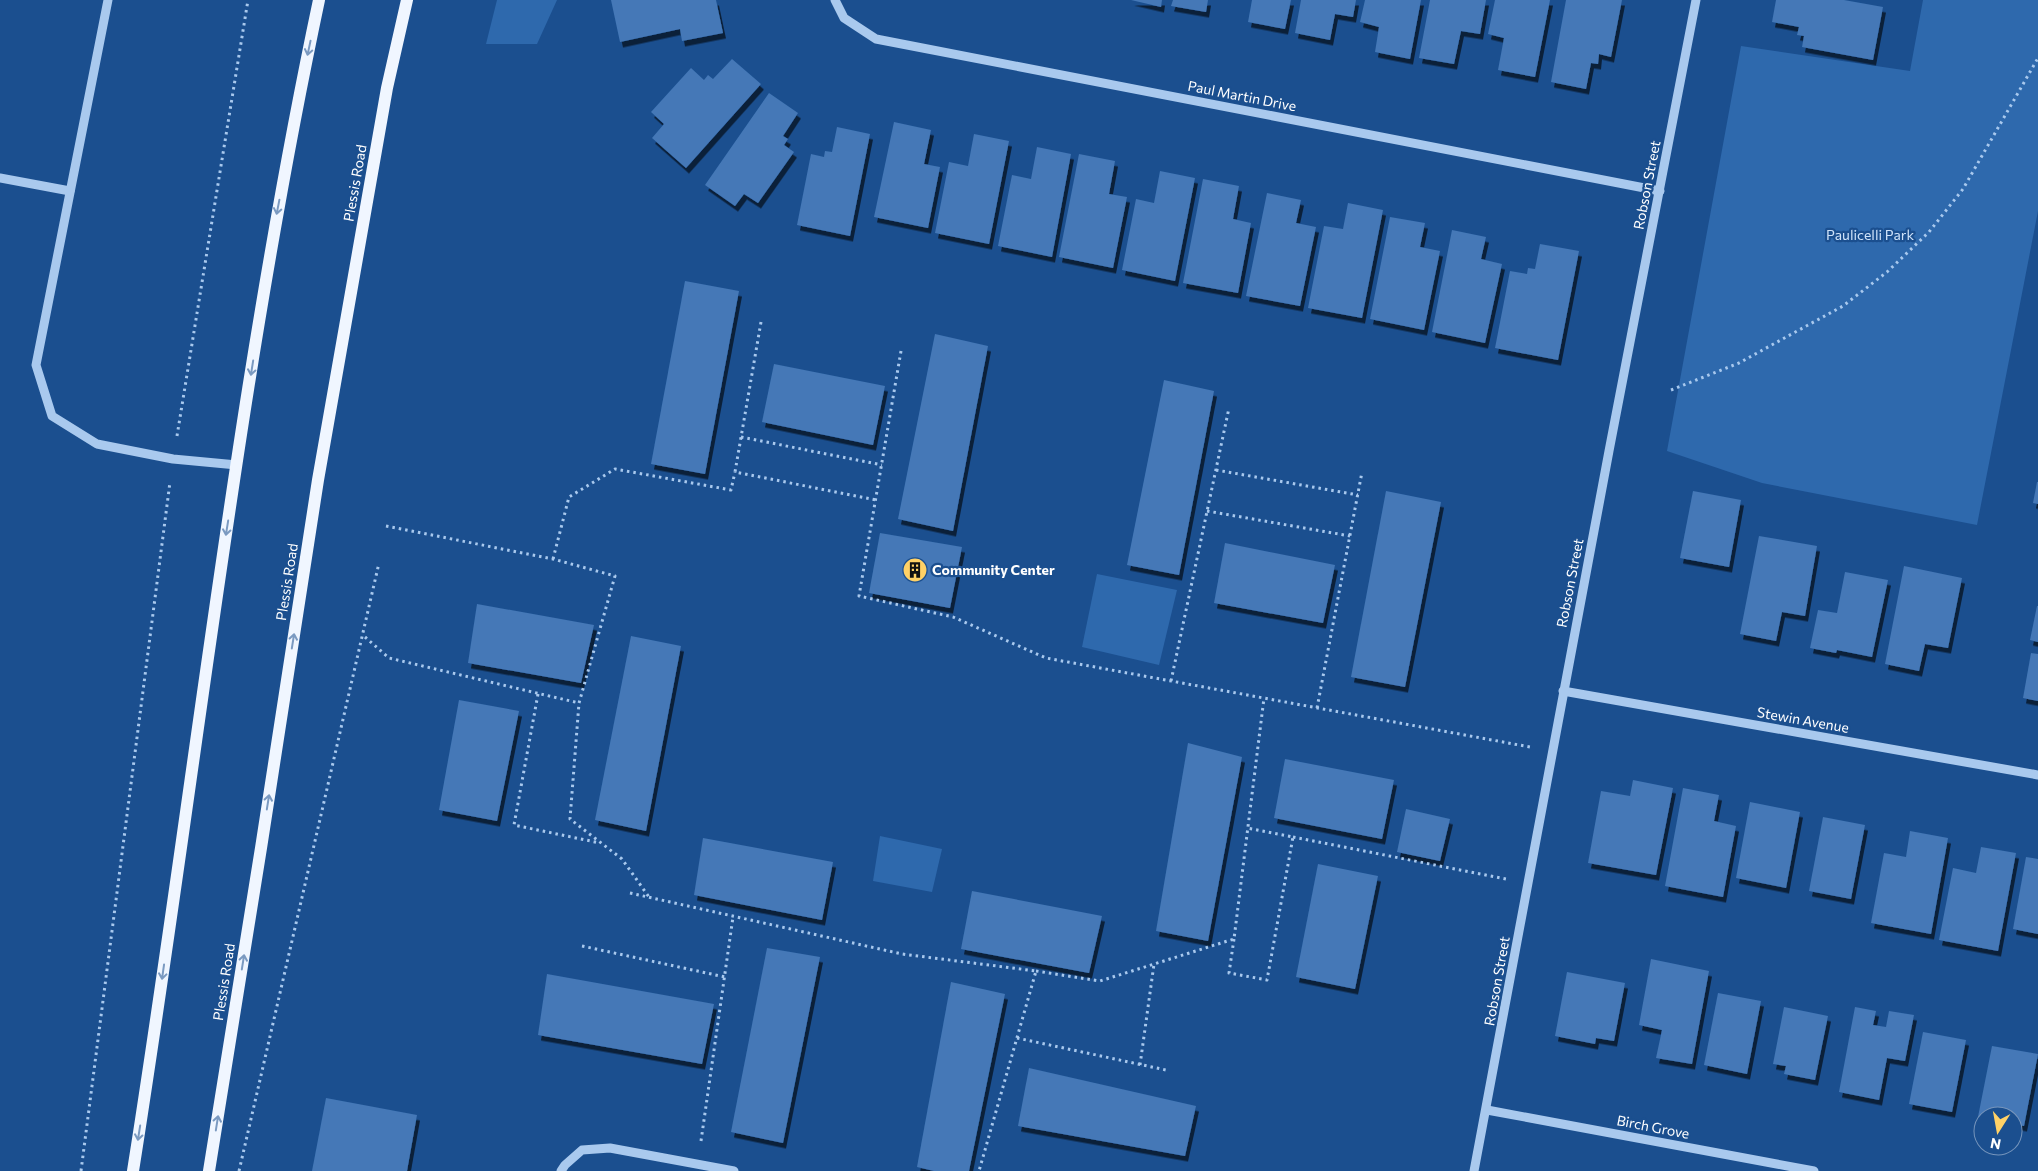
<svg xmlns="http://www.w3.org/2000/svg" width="2038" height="1171" font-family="Commissioner,sans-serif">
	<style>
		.green { fill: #2e69ad }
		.building { fill: #4478b7; filter: url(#shadow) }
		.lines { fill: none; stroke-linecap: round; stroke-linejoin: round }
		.path { stroke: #a9c9ee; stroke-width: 3; stroke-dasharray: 2.5 4; stroke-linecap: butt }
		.minor { stroke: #a9c9ee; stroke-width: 9 }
		.major { stroke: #f0f6ff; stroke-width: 12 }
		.oneway { stroke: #7b9ac1 }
		.labels { text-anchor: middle; stroke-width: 4.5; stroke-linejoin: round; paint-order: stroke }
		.street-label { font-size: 14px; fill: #fff; stroke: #1b4f8f }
		.park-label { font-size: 14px; fill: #cfe3fa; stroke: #1b4f8f }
		.poi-label { font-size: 14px; font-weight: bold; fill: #fff; stroke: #1b4f8f; text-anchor: start }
	</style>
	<defs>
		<filter id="shadow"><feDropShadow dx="3" dy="5.5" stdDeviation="0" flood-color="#0009"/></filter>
	</defs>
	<rect width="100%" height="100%" fill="#1b4f8f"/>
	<g class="green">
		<path d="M497 0H557L537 44H486Z"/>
		<path d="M1923 0H2038V211L1977 525 1762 483 1667 451 1741 46 1910 71Z"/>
		<path d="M1097 574 1177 590 1159 665 1082 647Z"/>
		<path d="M880 836 942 849 932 892 873 881Z"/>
	</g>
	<g class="building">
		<path d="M611 0H716L723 33 682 41 680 29 620 42Z"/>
		<path d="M1131 0H1162L1161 7Z"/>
		<path d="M1173 0H1208L1206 12 1171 6Z"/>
		<path d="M1252 0H1291L1285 29 1248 22Z"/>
		<path d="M1301 0H1356L1353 17 1335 14 1330 40 1295 33Z"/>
		<path d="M1365 0H1421L1410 59 1375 52 1379 27 1360 22Z"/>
		<path d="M1430 0H1486L1480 34 1461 31 1454 64 1419 58Z"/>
		<path d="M1495 0H1550L1535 77 1498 70 1504 38 1488 34Z"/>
		<path d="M1566 0H1622L1611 57 1599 54 1598 64 1591 63 1586 89 1551 82Z"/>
		<path d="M1776 0H1844L1883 7 1873 60 1802 47 1804 36 1797 35 1799 27 1772 22Z"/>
		<path d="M732 59 761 84 686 168 652 138 664 124 651 112 691 68 704 80 708 75 713 79Z"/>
		<path d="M769 93 798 113 783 136 788 139 784 145 794 152 758 203 744 194 735 206 705 185Z"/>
		<path d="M894 122 931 130 924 164 940 167 928 228 874 217Z"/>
		<path d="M837 127 870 134 850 236 797 225 811 154 824 157 825 151 832 152Z"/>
		<path d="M974 134 1009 141 989 244 935 233 949 162 968 166Z"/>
		<path d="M1037 147 1071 154 1052 257 998 246 1012 175 1031 179Z"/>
		<path d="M1079 154 1115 161 1109 194 1127 197 1113 268 1059 257Z"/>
		<path d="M1160 171 1195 178 1175 281 1122 270 1136 199 1154 203Z"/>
		<path d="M1203 179 1239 186 1233 219 1251 223 1238 293 1183 283Z"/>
		<path d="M1267 193 1301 200 1296 223 1316 227 1300 306 1246 296Z"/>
		<path d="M1348 203 1383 210 1362 318 1308 308 1324 226 1343 229Z"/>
		<path d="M1390 217 1425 223 1420 247 1440 251 1424 330 1370 319Z"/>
		<path d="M1452 230 1486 237 1481 259 1502 264 1485 343 1432 332Z"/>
		<path d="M1540 244 1579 251 1558 360 1495 348 1510 271 1527 274 1528 268 1535 269Z"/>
		<path d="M685 281 739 291 705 474 651 464Z"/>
		<path d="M935 334 988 346 953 531 898 519Z"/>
		<path d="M774 364 885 386 873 445 762 422Z"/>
		<path d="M1164 380 1214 391 1179 575 1127 565Z"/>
		<path d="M2037 482H2038V504L2033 503Z"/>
		<path d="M1386 491 1441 502 1405 687 1351 677Z"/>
		<path d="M1693 491 1741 500 1729 567 1680 558Z"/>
		<path d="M880 533 962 547 950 608 869 593Z"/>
		<path d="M1759 536 1817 546 1805 616 1782 612 1776 641 1740 634Z"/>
		<path d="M1225 543 1335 565 1323 623 1214 603Z"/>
		<path d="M1904 566 1962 578 1948 648 1925 644 1919 671 1885 664Z"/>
		<path d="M1845 572 1888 580 1872 657 1837 650 1836 653 1810 648 1818 610 1837 613Z"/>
		<path d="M477 604 594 625 581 683 468 663Z"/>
		<path d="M2037 606H2038V642L2030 640Z"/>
		<path d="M631 636 681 646 646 831 595 820Z"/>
		<path d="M2031 653 2038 654V701L2023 698Z"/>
		<path d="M459 700 519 711 497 821 439 810Z"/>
		<path d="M1188 743 1242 757 1208 941 1156 931Z"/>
		<path d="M1285 759 1394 780 1382 839 1274 818Z"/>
		<path d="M1633 780 1673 788 1656 875 1588 863 1601 791 1630 796Z"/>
		<path d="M1683 788 1719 795 1714 821 1736 826 1723 897 1665 886Z"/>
		<path d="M1750 802 1800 812 1786 888 1736 878Z"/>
		<path d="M1406 809 1450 819 1440 861 1397 852Z"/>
		<path d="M1823 817 1865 825 1851 899 1809 891Z"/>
		<path d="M1910 831 1948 838 1931 934 1871 923 1884 853 1906 857Z"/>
		<path d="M703 838 833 862 822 920 694 895Z"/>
		<path d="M1981 847 2016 853 1998 951 1939 940 1953 868 1976 873Z"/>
		<path d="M2026 857 2038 859V934L2013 929Z"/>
		<path d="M1318 864 1378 876 1355 989 1296 977Z"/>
		<path d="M972 891 1102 916 1089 973 961 949Z"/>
		<path d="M767 948 820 957 783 1143 731 1132Z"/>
		<path d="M1651 959 1709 971 1692 1064 1656 1058 1662 1030 1639 1025Z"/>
		<path d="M1567 972 1625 983 1614 1041 1596 1038 1595 1044 1555 1036Z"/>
		<path d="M547 974 714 1004 702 1064 538 1035Z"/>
		<path d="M951 982 1005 994 969 1171H934L917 1167Z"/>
		<path d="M1718 993 1761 1001 1747 1074 1704 1065Z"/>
		<path d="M1784 1007 1828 1016 1815 1080 1784 1074 1786 1066 1773 1064Z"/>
		<path d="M1855 1007 1876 1011 1873 1025 1886 1027 1889 1011 1914 1015 1905 1061 1887 1058 1879 1100 1839 1092Z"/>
		<path d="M1923 1032 1966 1040 1952 1112 1909 1104Z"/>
		<path d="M1992 1046 2038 1054 2024 1126 2013 1124V1116L1978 1117Z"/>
		<path d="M1029 1068 1196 1106 1185 1156 1018 1126Z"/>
		<path d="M326 1098 417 1115 407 1171H312Z"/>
	</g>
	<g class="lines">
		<g class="path">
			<path d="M761 322 735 472 876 500"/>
			<path d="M901 351 859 596 953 617 1046 658 1530 747"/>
			<path d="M1671 390 1739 363 1799 330 1843 306 1887 272 1929 232 1963 189 2038 58"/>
			<path d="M177 436 248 0"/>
			<path d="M741 437 882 465"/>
			<path d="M1216 470 1358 495"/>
			<path d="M1207 511 1350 536"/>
			<path d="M386 526 553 559 615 576 579 703 570 819 622 859 649 897"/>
			<path d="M553 559 569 497 615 469 731 490 735 472"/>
			<path d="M365 637 389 658 579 703"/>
			<path d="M1171 681 1229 408"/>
			<path d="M538 694 514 825 600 843"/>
			<path d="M1317 708 1362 472"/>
			<path d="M1293 837 1506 879"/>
			<path d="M630 893 902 954 1036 971 979 1171"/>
			<path d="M1234 939 1229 973 1267 980 1293 837 1247 828"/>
			<path d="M582 946 725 977"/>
			<path d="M1036 971 1100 981 1234 939 1264 698"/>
			<path d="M1017 1038 1166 1070"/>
			<path d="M1140 1065 1154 964"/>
			<path d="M701 1141 733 917"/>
			<path d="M81 1171 170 482"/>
			<path d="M239 1171 379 563"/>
		</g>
		<g class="minor">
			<path d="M108 0 36 365 52 416 97 444 173 459 237 465"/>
			<path d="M835 0 844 18 876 39 1660 191"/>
			<path d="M0 178 70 191"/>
			<path d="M1563 691 2038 775"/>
			<path d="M1487 1110 1814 1171"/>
			<path d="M561 1171 565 1165 582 1150 610 1148 734 1171"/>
			<path d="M1474 1171 1609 451 1696 0"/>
		</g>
		<g class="major">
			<path d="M133 1171C195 781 237 387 319 0"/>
			<path d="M209 1171 261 848 318 480 387 88 407 0"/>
		</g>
	</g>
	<defs><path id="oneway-shaft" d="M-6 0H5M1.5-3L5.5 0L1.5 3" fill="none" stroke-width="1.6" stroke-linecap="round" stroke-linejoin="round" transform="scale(1.25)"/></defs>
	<g class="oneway">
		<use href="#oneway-shaft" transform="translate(309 48) rotate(102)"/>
		<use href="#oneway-shaft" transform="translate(278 207) rotate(101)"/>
		<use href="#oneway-shaft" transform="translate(252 368) rotate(99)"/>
		<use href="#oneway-shaft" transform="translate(227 528) rotate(99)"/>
		<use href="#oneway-shaft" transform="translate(293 641) rotate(-81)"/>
		<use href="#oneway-shaft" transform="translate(268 802) rotate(-81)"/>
		<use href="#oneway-shaft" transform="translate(243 962) rotate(-81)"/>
		<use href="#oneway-shaft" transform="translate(163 972) rotate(98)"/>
		<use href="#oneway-shaft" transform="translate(217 1123) rotate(-81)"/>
		<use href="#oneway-shaft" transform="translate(139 1133) rotate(99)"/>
	</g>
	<defs>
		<symbol id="building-disc" viewBox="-11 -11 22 22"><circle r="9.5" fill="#ffd166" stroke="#1b4f8f"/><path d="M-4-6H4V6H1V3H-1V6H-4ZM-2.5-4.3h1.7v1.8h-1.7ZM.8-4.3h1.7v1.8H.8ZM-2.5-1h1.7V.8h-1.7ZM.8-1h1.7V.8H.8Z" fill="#111"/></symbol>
	</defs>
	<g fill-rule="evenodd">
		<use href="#building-disc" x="901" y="556" width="28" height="28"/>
	</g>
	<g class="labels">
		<g class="street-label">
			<text transform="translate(1242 96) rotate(11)" y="5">Paul Martin Drive</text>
			<text transform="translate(355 183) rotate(-80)" y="5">Plessis Road</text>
			<text transform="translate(1647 185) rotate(-79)" y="5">Robson Street</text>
			<text transform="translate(287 582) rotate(-81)" y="5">Plessis Road</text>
			<text transform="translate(1570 583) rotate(-79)" y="5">Robson Street</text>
			<text transform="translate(1803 720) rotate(10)" y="5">Stewin Avenue</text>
			<text transform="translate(1497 981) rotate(-80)" y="5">Robson Street</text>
			<text transform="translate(224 982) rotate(-81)" y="5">Plessis Road</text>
			<text transform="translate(1653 1127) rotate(11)" y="5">Birch Grove</text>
		</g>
		<g class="park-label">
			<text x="1870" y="240">Paulicelli Park</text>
		</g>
		<g class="poi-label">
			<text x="932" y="575">Community Center</text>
		</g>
	</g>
	<g transform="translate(1998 1131) rotate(191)"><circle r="24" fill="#1b4f8f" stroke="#7695bc"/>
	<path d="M0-4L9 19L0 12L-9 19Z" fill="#ffd166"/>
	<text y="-8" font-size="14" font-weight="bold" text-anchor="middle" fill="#ffffff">N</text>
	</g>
</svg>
